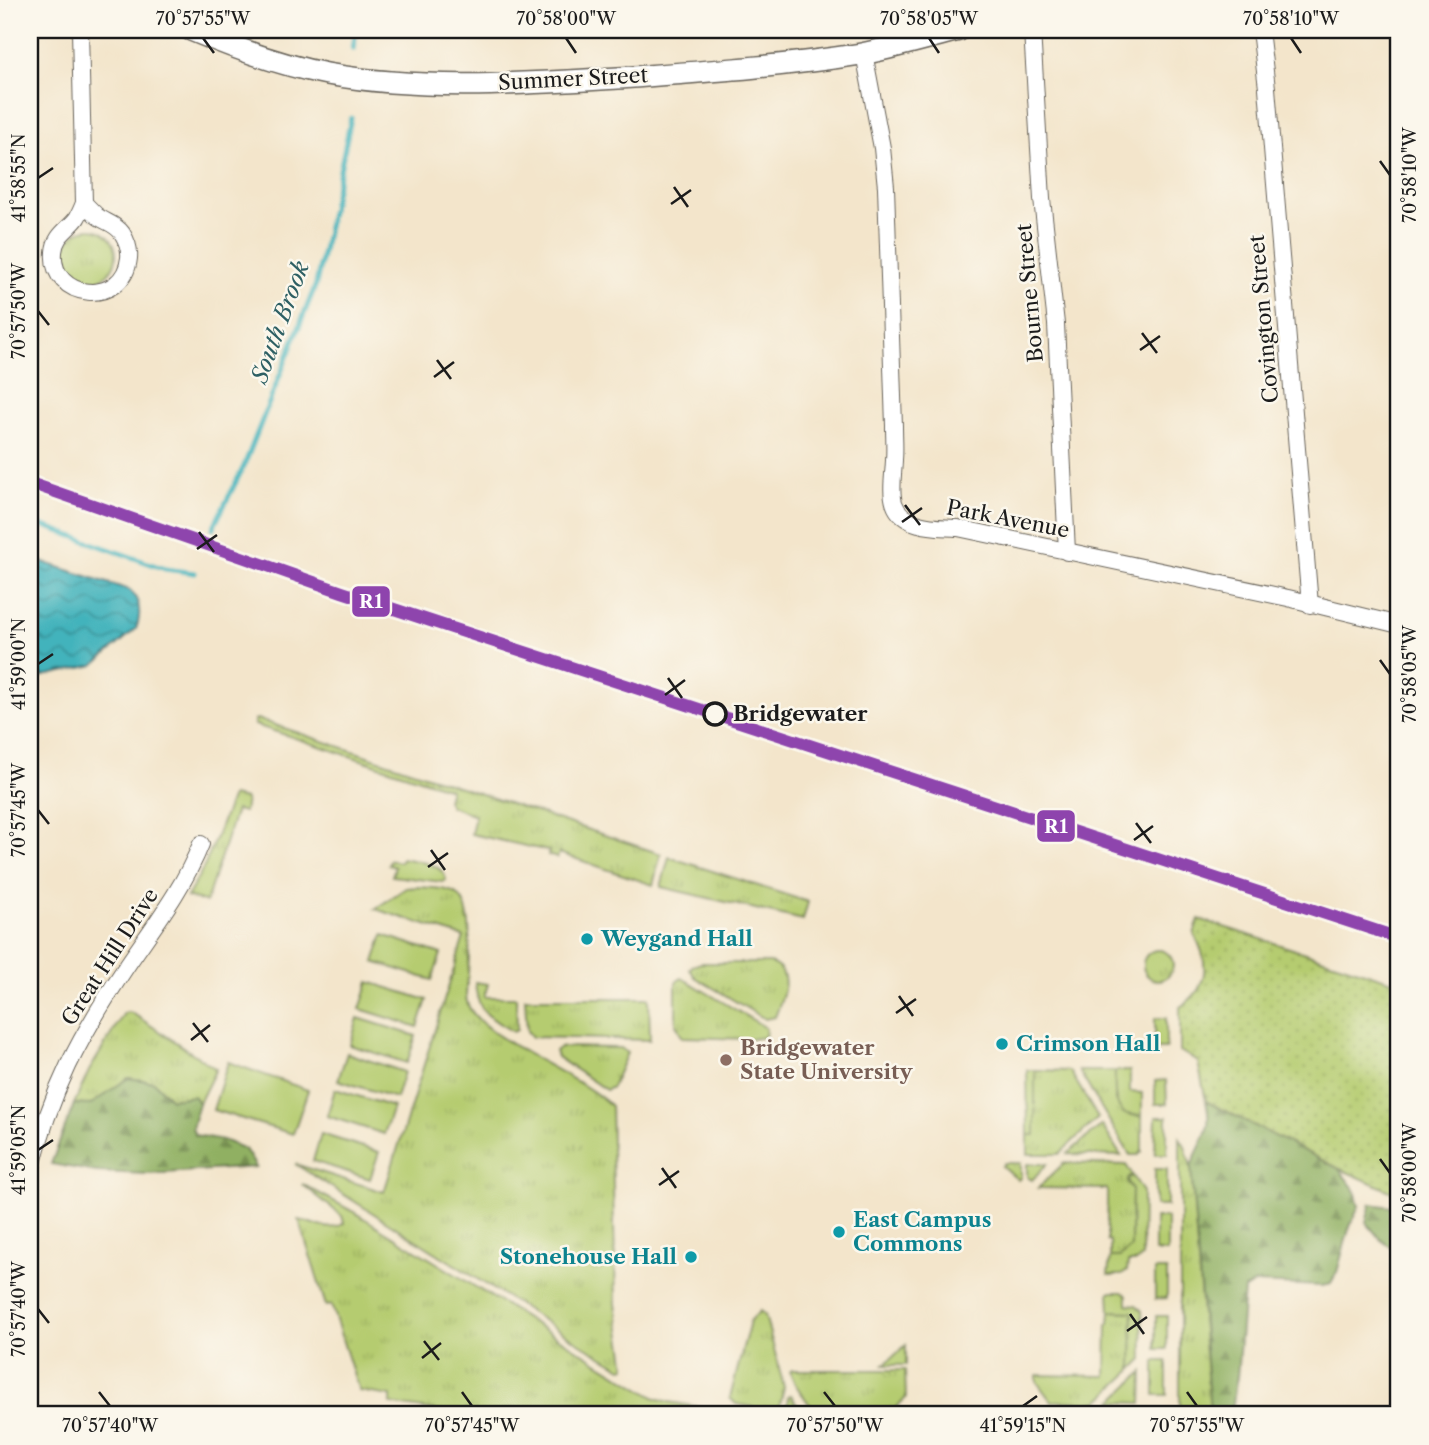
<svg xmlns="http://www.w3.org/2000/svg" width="1429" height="1445" font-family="'Libre Caslon Text',serif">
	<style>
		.grass { fill: url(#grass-tufts); stroke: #687446; stroke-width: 2 }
		.forest { fill: url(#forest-firs); stroke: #56663f; stroke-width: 2 }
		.park { fill: url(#park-dots); stroke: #687446; stroke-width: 2 }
		.garden { fill: #b5cc70; stroke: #687446; stroke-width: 2 }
		.water { fill: url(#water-waves); stroke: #30686c; stroke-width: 2 }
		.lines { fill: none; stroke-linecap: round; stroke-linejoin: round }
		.stream { stroke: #43b3bc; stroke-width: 5 }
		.street-casing { stroke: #676259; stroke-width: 18 }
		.secondary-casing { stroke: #676259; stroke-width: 24 }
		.street { stroke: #fff; stroke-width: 16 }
		.secondary { stroke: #fff; stroke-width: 21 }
		.rail-1-casing { stroke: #fbf7ec; stroke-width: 18 }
		.rail-1 { stroke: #8e44ad; stroke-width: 12 }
		.ticks { fill: none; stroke: #1c1c1c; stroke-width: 2.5 }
		.stop-dot { fill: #fbf7ec; stroke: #1c1c1c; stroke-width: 3.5 }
		.culture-dot { fill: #0f9aa8; stroke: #fbf7ec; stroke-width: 2.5 }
		.education-dot { fill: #8d6e63; stroke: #fbf7ec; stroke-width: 2.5 }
		.labels { text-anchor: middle; stroke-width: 5; stroke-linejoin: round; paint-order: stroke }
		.street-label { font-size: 21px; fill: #1c1c1c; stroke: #fbf7ec }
		.stop-label { font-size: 21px; font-weight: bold; fill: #1c1c1c; stroke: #fbf7ec; text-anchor: start }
		.culture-label { font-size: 21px; font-weight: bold; fill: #0d838f; stroke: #fbf7ec; text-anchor: start }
		.education-label { font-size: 21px; font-weight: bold; fill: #785e54; stroke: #fbf7ec; text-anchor: start }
		.water-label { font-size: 23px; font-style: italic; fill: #2e6064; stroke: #fbf7ec }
		.line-badge { stroke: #fbf7ec; stroke-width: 2.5 }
		.badge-label { font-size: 19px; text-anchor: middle; font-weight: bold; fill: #fff }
		.neatline { fill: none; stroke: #1c1c1c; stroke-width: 2.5 }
		.ticks-label { font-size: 18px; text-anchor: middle; fill: #1c1c1c }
	</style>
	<defs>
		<pattern id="grass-tufts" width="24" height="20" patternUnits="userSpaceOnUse" patternTransform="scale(1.75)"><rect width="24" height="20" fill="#b5cc70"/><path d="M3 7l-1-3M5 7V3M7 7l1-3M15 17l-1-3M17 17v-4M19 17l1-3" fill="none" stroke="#9baf60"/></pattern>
		<pattern id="forest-firs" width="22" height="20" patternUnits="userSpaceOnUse" patternTransform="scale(1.75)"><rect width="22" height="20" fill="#90b062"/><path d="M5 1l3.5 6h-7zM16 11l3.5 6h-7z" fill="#758e50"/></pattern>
		<pattern id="park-dots" width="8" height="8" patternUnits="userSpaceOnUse" patternTransform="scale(1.75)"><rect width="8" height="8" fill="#b5cc70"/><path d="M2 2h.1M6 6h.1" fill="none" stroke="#9baf60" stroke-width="1.8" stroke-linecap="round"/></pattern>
		<pattern id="water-waves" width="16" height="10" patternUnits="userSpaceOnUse" patternTransform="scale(1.75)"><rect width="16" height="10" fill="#43b3bc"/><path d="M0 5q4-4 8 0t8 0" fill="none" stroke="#379198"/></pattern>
	</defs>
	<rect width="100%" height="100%" fill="#fbf7ec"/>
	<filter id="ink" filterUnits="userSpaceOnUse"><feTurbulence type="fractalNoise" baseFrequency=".0143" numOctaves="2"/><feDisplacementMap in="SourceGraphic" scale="14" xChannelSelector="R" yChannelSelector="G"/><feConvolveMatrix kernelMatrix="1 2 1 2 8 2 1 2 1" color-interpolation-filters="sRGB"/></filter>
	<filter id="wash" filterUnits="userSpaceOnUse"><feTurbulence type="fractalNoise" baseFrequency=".00686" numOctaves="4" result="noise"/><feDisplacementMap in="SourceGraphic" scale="28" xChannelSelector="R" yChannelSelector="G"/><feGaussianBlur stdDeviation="1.57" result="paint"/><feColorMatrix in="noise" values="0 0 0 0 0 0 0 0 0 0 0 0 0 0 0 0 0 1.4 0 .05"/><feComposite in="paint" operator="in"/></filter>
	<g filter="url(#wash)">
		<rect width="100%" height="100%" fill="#f3e5cb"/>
		<g class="grass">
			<circle cx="90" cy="255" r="26"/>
			<path d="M257 719 661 854 653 885 559 853 557 858 548 855 549 851 471 834 475 815 450 806 447 800 450 789 255 725 254 721Z"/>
			<path d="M232 796 246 799 244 812 236 810 206 902 187 897 205 865Z"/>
			<path d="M669 857 808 902 803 920 661 887Z"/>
			<path d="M418 887C429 888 445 887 455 893 475 904 469 953 468 974 467 984 464 996 468 1005 483 1040 582 1076 611 1106L616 1304 626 1367 622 1368 584 1346 295 1164 384 1192 464 937 375 909 406 888Z"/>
			<circle cx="1158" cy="965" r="15"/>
			<path d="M701 963H770C795 972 782 999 775 1017L765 1019 695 977 690 969 692 966Z"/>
			<path d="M682 978 763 1026 766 1029 765 1037 751 1039 682 1037 676 1024V982Z"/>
			<path d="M475 982 488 984 484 997H516L517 1030 513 1032C488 1016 477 1013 475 982Z"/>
			<path d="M525 998H649L650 1040 532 1037 527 1031Z"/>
			<path d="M127 1012 132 1013 216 1069 199 1103 193 1097 171 1099 154 1082 129 1078 90 1106 74 1104 89 1071 124 1013Z"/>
			<path d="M560 1047 621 1048 627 1053 612 1087 606 1090 557 1057 555 1051Z"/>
			<path d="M1035 1070 1070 1071 1098 1118 1059 1154H1028V1135H1035Z"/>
			<path d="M1079 1071H1115V1101L1129 1115 1142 1116V1152L1140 1153 1139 1155H1130Z"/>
			<path d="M1102 1125 1121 1156 1067 1154Z"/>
			<path d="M1180 1138 1185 1146 1191 1167 1204 1344 1211 1415H1185L1180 1412Z"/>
			<path d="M1004 1163H1021V1177L1018 1180 1002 1166Z"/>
			<path d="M1064 1163 1126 1165 1133 1176 1129 1178 1128 1184 1132 1190 1131 1247 1120 1257H1110V1241H1107V1189L1038 1188Z"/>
			<path d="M1027 1164H1047L1032 1180 1027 1177Z"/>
			<path d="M302 1184 354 1212 654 1397 669 1402 710 1409 712 1414 460 1415 391 1404V1396L359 1391 331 1305 326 1306 299 1220C312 1222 331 1234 344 1223L342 1216Z"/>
			<path d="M760 1311 765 1315 784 1387 779 1408 776 1411 736 1404 730 1398 750 1321Z"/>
			<path d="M1110 1311 1133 1312 1132 1370 1098 1402 1051 1401 1037 1382V1375L1106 1376 1107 1324H1109Z"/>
			<path d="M906 1345V1365H884Z"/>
			<path d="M792 1370H905L906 1398 887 1415H817L795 1384 790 1372Z"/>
			<path d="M791 1395 803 1415 786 1411 788 1397Z"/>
			<path d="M1132 1412 1140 1415H1031V1413Z"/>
		</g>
		<g class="forest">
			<path d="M128 1078 154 1082 171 1099 193 1096 199 1103 192 1128 195 1135 223 1140 245 1149 256 1167 148 1174 97 1172 51 1164 74 1104 90 1105Z"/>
			<path d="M1206 1101 1338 1168 1355 1190 1359 1206 1349 1229 1337 1272 1331 1283 1323 1286 1255 1283 1244 1289 1237 1378C1233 1391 1235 1403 1230 1415H1212L1210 1412 1191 1167C1200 1140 1214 1132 1206 1101Z"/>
			<path d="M1371 1204 1399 1208V1253L1380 1239 1366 1222Z"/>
		</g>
		<path class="park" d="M1199 919 1399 983V1195L1338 1168 1206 1101 1198 1062 1180 1051V1007C1209 989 1210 962 1194 934Z"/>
		<g class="garden">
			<path d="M402 858C417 862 443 862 446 880L443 882 392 876 395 867 388 865 390 860 400 862Z"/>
			<path d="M383 935 441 954 432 980 374 962Z"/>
			<path d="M369 982 427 1000 418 1027 360 1009Z"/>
			<path d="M358 1018 416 1036 407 1063 350 1045Z"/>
			<rect x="1155" y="1018" width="11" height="31"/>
			<path d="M347 1053 404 1072 396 1098 338 1080Z"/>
			<path d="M228 1062 308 1090 293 1134 213 1110Z"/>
			<path d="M1027 1070H1035V1135H1028Z"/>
			<path d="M1115 1071H1130V1092L1142 1093V1116L1125 1114C1112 1103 1115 1087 1115 1071Z"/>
			<path d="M1166 1080 1167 1104H1155V1081Z"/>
			<path d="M335 1089 393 1107 384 1134 327 1116Z"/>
			<path d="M1156 1117H1167V1154H1155Z"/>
			<path d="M321 1134 379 1152 370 1179 313 1161Z"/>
			<rect x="1155" y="1169" width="12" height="37"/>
			<path d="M1133 1176 1143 1192 1142 1257 1136 1262H1128L1127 1271 1122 1275H1108L1110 1257H1120L1131 1247 1132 1190 1127 1180Z"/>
			<rect x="1155" y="1218" width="12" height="34"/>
			<path d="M1155 1270H1167V1298L1155 1299Z"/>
			<path d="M1109 1292H1122L1127 1295V1304L1136 1305 1142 1311 1143 1359 1132 1370 1133 1312 1110 1311Z"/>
			<rect x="1156" y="1316" width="11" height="33"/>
			<rect x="1155" y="1361" width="12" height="34"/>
			<path d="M1143 1372 1142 1403 1113 1402V1401Z"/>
		</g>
		<path class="water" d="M30 558 130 590C141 601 141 616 136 629L94 665 30 679Z"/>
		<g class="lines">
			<g class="stream">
				<path d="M353 49 356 30"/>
				<path d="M30 521 165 569 195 573"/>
				<path d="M213 528 244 466 316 284 351 118"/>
			</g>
		</g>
	</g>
	<g filter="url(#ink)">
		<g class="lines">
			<defs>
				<g id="street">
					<path d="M80 30 84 203"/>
					<path d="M1032 30 1042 199 1056 324 1067 552"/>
					<path d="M1260 30 1267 88 1310 605"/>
					<path d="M864 53 882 148 886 187 894 426C894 437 895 449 894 460 893 487 884 514 919 524 931 528 946 527 958 528L1288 598 1399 625"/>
					<path d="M84 203C88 207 92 211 96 215 104 222 115 223 122 233 127 241 130 249 129 258 124 307 50 301 54 252 55 235 68 230 77 218 80 213 82 208 84 203Z"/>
					<path d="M30 1174C50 1092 80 1036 126 967 153 927 183 889 201 844"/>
				</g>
				<path id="secondary" d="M191 30C234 48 280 65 327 74 422 91 522 84 618 78 699 72 781 67 861 54 894 48 927 38 959 30"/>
			</defs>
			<use href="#street" class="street-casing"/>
			<use href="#secondary" class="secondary-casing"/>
			<use href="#street" class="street"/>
			<use href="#secondary" class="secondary"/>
			<defs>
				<path id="rail-1" d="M30 483 342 592 1399 938"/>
			</defs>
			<use href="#rail-1" class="rail-1-casing"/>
			<use href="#rail-1" class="rail-1"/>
		</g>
	</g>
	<path class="ticks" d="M203 38 214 53M566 38 576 53M929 38 939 53M1291 38 1301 53M1380 161 1390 175M38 178 53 168M674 187 688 207M671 204 691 190M38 311 49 325M1142 333 1157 353M1140 350 1160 336M437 360 451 379M434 377 454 362M905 505 920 525M902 522 922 508M199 532 214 552M197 549 217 535M1380 660 1390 674M38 664 53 654M668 678 682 698M665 695 685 680M38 810 49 824M1136 823 1151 843M1134 840 1153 826M431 850 445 870M428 867 448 853M899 996 913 1016M896 1013 916 999M193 1023 208 1042M191 1040 210 1025M38 1150 53 1140M1380 1159 1390 1173M662 1168 676 1188M659 1185 679 1171M38 1309 49 1323M1130 1314 1144 1334M1127 1331 1147 1317M424 1341 439 1360M422 1358 441 1343M99 1392 110 1406M462 1392 472 1406M824 1392 835 1406M1187 1392 1197 1406M1023 1406 1037 1396"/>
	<circle class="stop-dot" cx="715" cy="714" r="11"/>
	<g class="culture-dot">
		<circle cx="587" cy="939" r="7"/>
		<circle cx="1002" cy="1044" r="7"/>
		<circle cx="839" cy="1232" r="7"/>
		<circle cx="691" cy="1257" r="7"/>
	</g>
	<circle class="education-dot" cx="726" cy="1060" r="7"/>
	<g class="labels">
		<g class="street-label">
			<text transform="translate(573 79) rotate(-3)" y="7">Summer Street</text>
			<text transform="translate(1030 293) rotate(-95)" y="7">Bourne Street</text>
			<text transform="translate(1264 319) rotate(-95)" y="7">Covington Street</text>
			<text transform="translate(1008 519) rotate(11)" y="7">Park Avenue</text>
			<text transform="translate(110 957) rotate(-57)" y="7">Great Hill Drive</text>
		</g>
		<g class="stop-label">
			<text x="733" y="721">Bridgewater</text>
		</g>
		<g class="culture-label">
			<text x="601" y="946">Weygand Hall</text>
			<text x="1016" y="1051">Crimson Hall</text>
			<text x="853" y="1227">East Campus<tspan x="853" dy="24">Commons</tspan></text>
			<text x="677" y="1264" text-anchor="end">Stonehouse Hall</text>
		</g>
		<g class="education-label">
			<text x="740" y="1055">Bridgewater<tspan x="740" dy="24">State University</tspan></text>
		</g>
		<g class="water-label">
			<text transform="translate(280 322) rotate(-70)" y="8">South Brook</text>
		</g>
	</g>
	<g class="line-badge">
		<rect x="351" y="585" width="40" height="33" rx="7" fill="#8e44ad"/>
		<rect x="1036" y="809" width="40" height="34" rx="7" fill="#8e44ad"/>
	</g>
	<g class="badge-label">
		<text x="371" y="608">R1</text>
		<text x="1056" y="833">R1</text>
	</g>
	<rect width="1429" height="1445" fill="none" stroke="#fbf7ec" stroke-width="77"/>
	<rect x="38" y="38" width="1352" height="1368" class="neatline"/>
	<g class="ticks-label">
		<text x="203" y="25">70°57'55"W</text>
		<text x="566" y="25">70°58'00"W</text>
		<text x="929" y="25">70°58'05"W</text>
		<text x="1291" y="25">70°58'10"W</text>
		<text transform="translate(1410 175) rotate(-90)" y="6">70°58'10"W</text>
		<text transform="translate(19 178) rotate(-90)" y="6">41°58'55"N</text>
		<text transform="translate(19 311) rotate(-90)" y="6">70°57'50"W</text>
		<text transform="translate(19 664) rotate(-90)" y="6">41°59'00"N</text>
		<text transform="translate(1410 674) rotate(-90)" y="6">70°58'05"W</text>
		<text transform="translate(19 810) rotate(-90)" y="6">70°57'45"W</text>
		<text transform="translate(19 1150) rotate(-90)" y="6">41°59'05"N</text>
		<text transform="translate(1410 1173) rotate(-90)" y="6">70°58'00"W</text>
		<text transform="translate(19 1309) rotate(-90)" y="6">70°57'40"W</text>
		<text x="110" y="1432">70°57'40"W</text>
		<text x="472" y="1432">70°57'45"W</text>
		<text x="835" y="1432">70°57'50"W</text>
		<text x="1023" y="1432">41°59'15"N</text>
		<text x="1197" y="1432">70°57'55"W</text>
	</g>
</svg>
